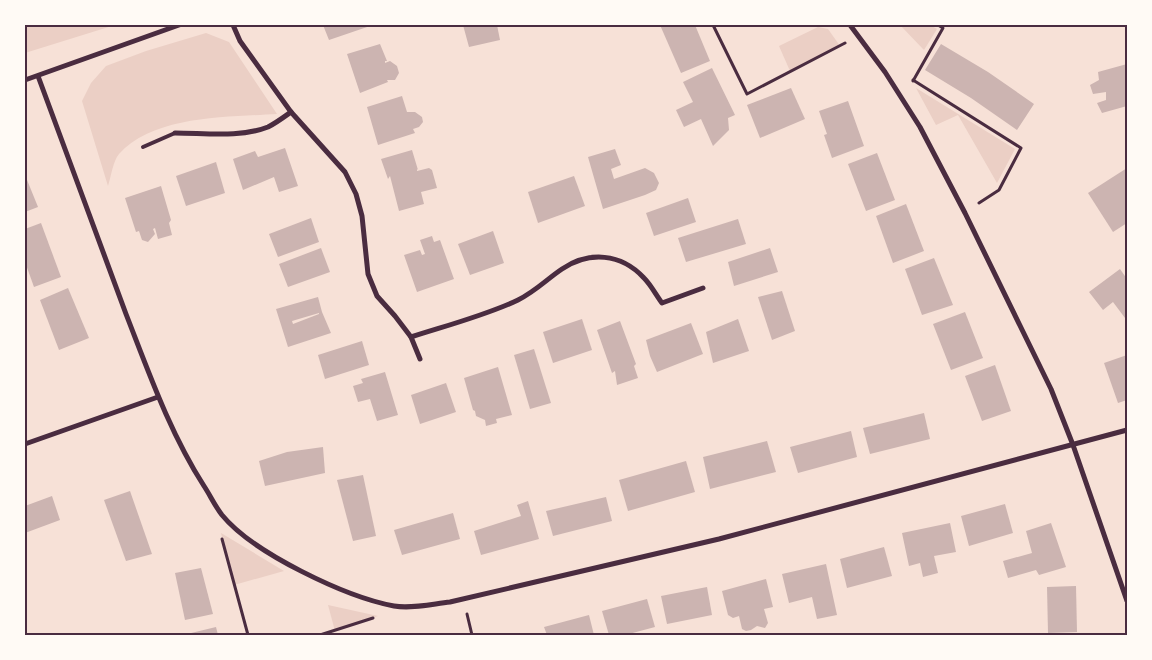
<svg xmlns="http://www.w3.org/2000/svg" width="1152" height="660" font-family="Lora,serif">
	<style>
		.green { fill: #ebcfc5 }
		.building { fill: #ccb4b1; fill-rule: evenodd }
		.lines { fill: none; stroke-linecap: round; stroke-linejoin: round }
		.path { stroke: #4a2c40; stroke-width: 3 }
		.service { stroke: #4a2c40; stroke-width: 4 }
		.minor { stroke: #4a2c40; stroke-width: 5 }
		.neatline { fill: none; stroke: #4a2c40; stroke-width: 2 }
	</style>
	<rect width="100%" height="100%" fill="#f7e1d7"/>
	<g class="green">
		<path d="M25 25H115L25 53Z"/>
		<path d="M900 25H930L937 29 924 50Z"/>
		<path d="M818 27 828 29 840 46 790 71 779 46Z"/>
		<path d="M206 33 229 42 277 114C229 117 154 115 119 154 113 161 111 177 108 186L82 101 91 83 106 66 146 51Z"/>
		<path d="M916 88 1015 149 997 183 958 115 936 125Z"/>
		<path d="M221 533 284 571 234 585Z"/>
		<path d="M328 605 378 616 335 631Z"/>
	</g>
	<g class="building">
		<path d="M323 25H373L329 40Z"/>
		<path d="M463 25H497L500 40 469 47Z"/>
		<path d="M660 25H695L710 61 681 73Z"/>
		<path d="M380 44 387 61H385V63L390 61 397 66 399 73 395 80H387L388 82 360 93 347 54Z"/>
		<path d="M941 44 988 72 1034 104 1017 130 971 98 925 70Z"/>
		<path d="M1127 64V106L1102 113 1097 103 1106 100V92L1093 94 1090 85 1099 80 1098 72Z"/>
		<path d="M712 68 735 115 728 118 729 130 713 146 701 119 684 127 676 110 693 102 683 82Z"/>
		<path d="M791 88 805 119 760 138 747 105Z"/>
		<path d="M402 96 407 112H415L422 117 423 122 419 127 413 129 415 133 378 145 367 107Z"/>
		<path d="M848 101 864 146 832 158 824 135 827 134 819 111Z"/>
		<path d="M285 148 298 186 279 192 274 177 243 190 233 159 255 151 258 157Z"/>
		<path d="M615 149 621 165 611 169 614 179 645 168 654 173 659 183 656 190 645 195 603 209 588 157Z"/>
		<path d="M412 150 418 170 417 169V171L429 168 432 170 437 188 421 192 424 204 399 211 390 176 388 179 381 159Z"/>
		<path d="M877 153 895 200 866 211 848 164Z"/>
		<path d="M216 162 225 193 186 206 176 176Z"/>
		<path d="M1127 168V223L1113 232 1088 193Z"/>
		<path d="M25 175 38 207 25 212Z"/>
		<path d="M574 176 585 206 538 223 528 192Z"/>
		<path d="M161 186 171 220 169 223 172 235 158 239 155 228 153 229 155 234 148 242 142 240 139 231 136 232 125 198Z"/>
		<path d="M688 198 696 222 654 236 646 213Z"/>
		<path d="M906 204 924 251 893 263 876 216Z"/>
		<path d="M311 218 319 242 278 257 269 234Z"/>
		<path d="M738 219 746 244 686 262 678 238Z"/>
		<path d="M41 223 61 277 34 287 25 262V229Z"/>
		<path d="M493 231 504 263 470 275 458 244Z"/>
		<path d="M432 236 434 242 440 240 454 279 417 292 404 255 420 250 422 255 425 254 420 240Z"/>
		<path d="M321 248 330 272 288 287 279 264Z"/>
		<path d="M770 248 778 272 734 286 728 262Z"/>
		<path d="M934 258 953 305 922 315 905 269Z"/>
		<path d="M1120 269 1127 279V317L1125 318 1113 302 1103 310 1089 292Z"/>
		<path d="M68 288 89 338 59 350 40 300Z"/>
		<path d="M782 291 795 331 772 340 758 297Z"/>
		<path d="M318 297 322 312 331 333 288 347 276 309ZM319 313V314L293 324 292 321Z"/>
		<path d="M965 312 983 358 951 370 933 324Z"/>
		<path d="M582 319 592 350 553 363 543 332Z"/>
		<path d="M738 319 749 351 713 363 706 332Z"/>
		<path d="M620 321 636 364 634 366 638 378 617 385 615 371 612 373 597 330Z"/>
		<path d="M691 323 703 354 657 372 650 356 646 340Z"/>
		<path d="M362 341 369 365 325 379 318 355Z"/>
		<path d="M534 349 551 403 530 409 514 355Z"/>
		<path d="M1127 355V400L1118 403 1104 363Z"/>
		<path d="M995 365 1011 411 982 421 965 376Z"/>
		<path d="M498 367 512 415 496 419 497 423 486 426 485 420 476 416 475 411 473 410 464 378Z"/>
		<path d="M385 372 398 415 377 421 370 399 358 402 353 386 363 383 361 379Z"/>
		<path d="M446 383 456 412 420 424 411 395Z"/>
		<path d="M924 413 930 439 870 454 863 428Z"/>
		<path d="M851 431 857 457 798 473 790 447Z"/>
		<path d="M767 441 776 472 710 489 703 457Z"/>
		<path d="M323 447 325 473 265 486 259 461 287 452Z"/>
		<path d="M686 461 695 492 628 511 619 480Z"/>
		<path d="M363 475 376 536 353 541 337 480Z"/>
		<path d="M130 491 152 554 126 561 104 500Z"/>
		<path d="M52 496 60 520 25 533V506Z"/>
		<path d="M606 497 612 521 553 536 546 511Z"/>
		<path d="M528 501 539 539 481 555 474 531 521 516 517 505Z"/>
		<path d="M1005 504 1013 533 969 546 961 516Z"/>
		<path d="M453 513 460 539 402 555 394 530Z"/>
		<path d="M950 523 956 552 934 556 938 573 923 577 920 563 909 566 902 533Z"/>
		<path d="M1051 523 1066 567 1039 575 1036 570 1008 578 1003 561 1032 553 1026 531Z"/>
		<path d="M884 547 892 576 847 588 840 559Z"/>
		<path d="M826 564 837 615 817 619 812 597 789 603 782 574Z"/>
		<path d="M201 568 213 614 185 620 175 573Z"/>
		<path d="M766 579 773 607 764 609 768 623 765 628 757 626 751 630 746 631 742 629 739 616 733 618 728 615 722 591Z"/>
		<path d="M1076 586 1077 632 1048 633 1047 587Z"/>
		<path d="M707 587 712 615 667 624 661 596Z"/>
		<path d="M647 599 655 627 625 635H609L602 611Z"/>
		<path d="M589 615 594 635H547L544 627Z"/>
		<path d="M216 627 218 635H187V634Z"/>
	</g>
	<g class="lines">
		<g class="path">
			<path d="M713 25 747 94 845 43"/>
			<path d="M913 80 1021 148 999 190 979 203"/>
			<path d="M913 81 943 28 938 25"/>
			<path d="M222 539 248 635"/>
			<path d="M467 614 472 635"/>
			<path d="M320 635 373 618"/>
		</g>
		<path class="service" d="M143 147 175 133"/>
		<g class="minor">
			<path d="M233 25 240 41 291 112 345 172 356 194 362 216 368 274 377 296 395 316 411 337"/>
			<path d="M850 25 885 72 920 127 965 213 1051 389 1073 445 1127 601"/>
			<path d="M38 76C67 155 97 235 126 314 149 373 170 433 204 486 210 495 215 506 222 515 253 553 346 597 394 606 412 609 432 604 450 602L719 539 1127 430"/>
			<path d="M25 80 179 25"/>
			<path d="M175 133C205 133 240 138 268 127 276 123 284 117 291 112"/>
			<path d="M420 359 411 337C445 326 487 315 518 300 536 291 547 279 562 269 589 251 621 253 644 278 651 285 656 295 662 303L703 288"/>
			<path d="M25 444 158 397"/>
		</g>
	</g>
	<rect width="1152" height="660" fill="none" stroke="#fffaf5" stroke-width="52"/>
	<rect x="26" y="26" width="1100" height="608" class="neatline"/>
</svg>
